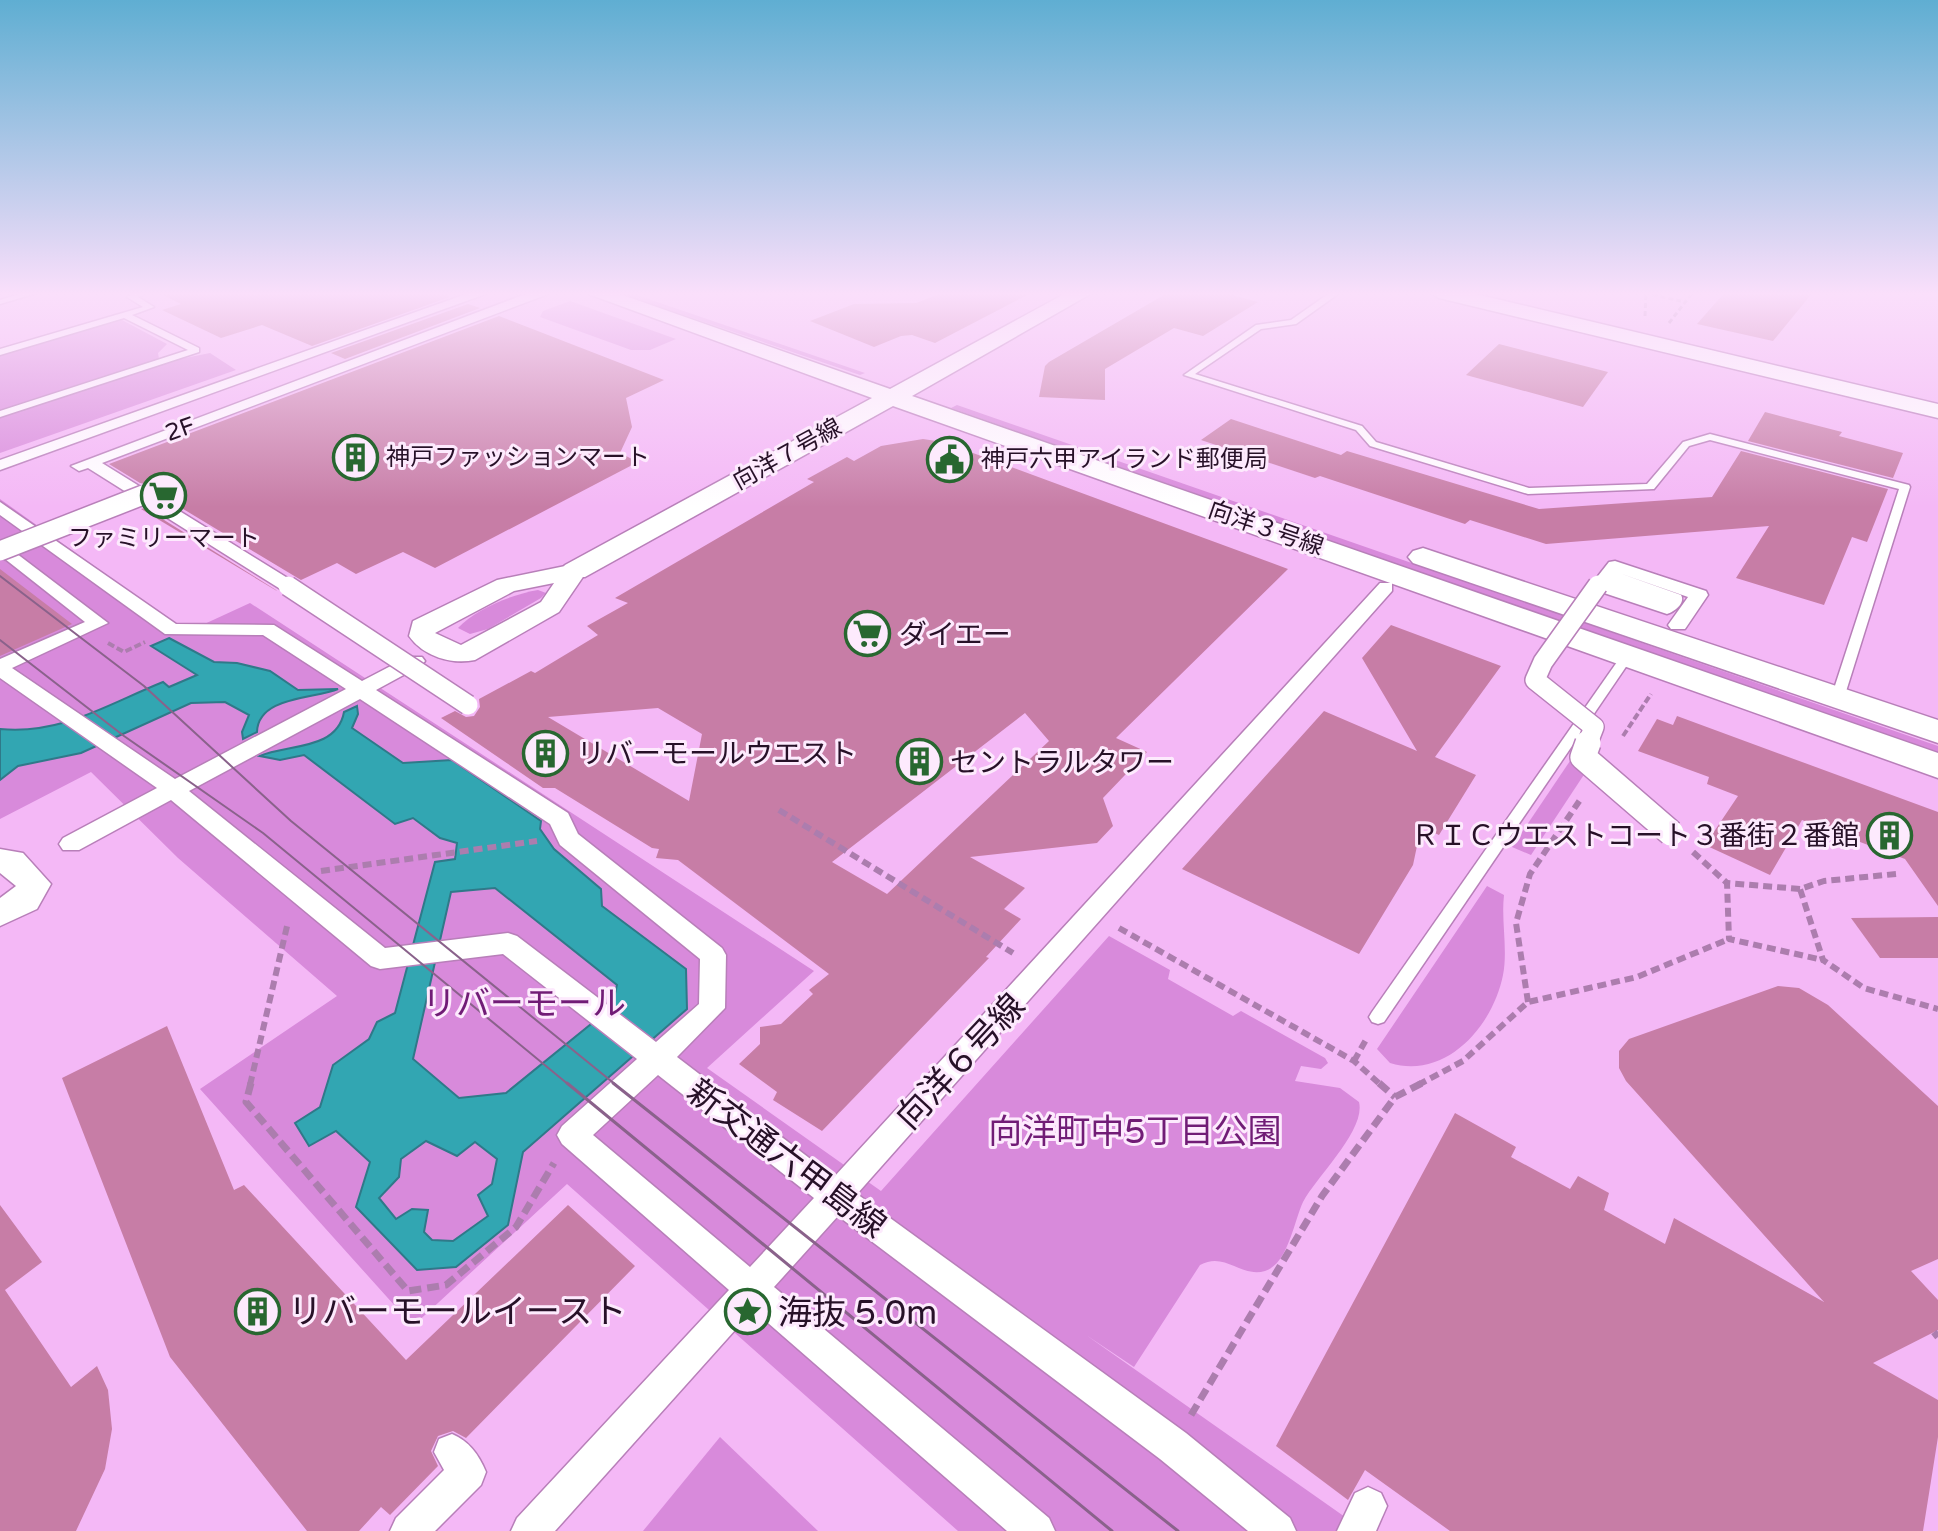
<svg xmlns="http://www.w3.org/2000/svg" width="1938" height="1531" font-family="'Varela Round','Noto Sans JP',sans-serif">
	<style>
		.green { fill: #d88adb }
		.water { fill: #32a6b2; stroke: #2f7989; stroke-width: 2; fill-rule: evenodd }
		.building { fill: #c77da6; fill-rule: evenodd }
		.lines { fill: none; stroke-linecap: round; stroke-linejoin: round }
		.service-casing { stroke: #b87fb9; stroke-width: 3 }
		.pedestrian-casing { stroke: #b87fb9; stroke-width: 3 }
		.minor-casing { stroke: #b87fb9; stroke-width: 3 }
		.tertiary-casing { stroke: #b87fb9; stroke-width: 3 }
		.path-far3 { stroke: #ac7dae; stroke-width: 3; stroke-dasharray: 5 3; stroke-linecap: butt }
		.path-far2 { stroke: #ac7dae; stroke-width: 4; stroke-dasharray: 7 3; stroke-linecap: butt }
		.path-far1 { stroke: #ac7dae; stroke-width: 6; stroke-dasharray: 9 5; stroke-linecap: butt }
		.path { stroke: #ac7dae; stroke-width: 7; stroke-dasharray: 12 6; stroke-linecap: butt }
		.service { fill: #fff; fill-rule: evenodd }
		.pedestrian { fill: #fff; fill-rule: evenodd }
		.minor { fill: #fff; fill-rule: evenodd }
		.tertiary { fill: #fff; fill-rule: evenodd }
		.tram-far1 { stroke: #8a628b; stroke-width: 2 }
		.tram { stroke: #8a628b; stroke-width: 3 }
		.pedestrian-bridge-far1-casing { stroke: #b87fb9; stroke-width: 22; stroke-linecap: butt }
		.pedestrian-bridge-casing { stroke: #b87fb9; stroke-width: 28; stroke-linecap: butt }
		.pedestrian-bridge-far1 { stroke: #fff; stroke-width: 19 }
		.pedestrian-bridge { stroke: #fff; stroke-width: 25 }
		.labels { text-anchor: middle; stroke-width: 6; stroke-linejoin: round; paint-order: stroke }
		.far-street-label { font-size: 24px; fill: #271128; stroke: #fdeafd }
		.far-poi-label { font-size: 24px; fill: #271128; stroke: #fdeafd; text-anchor: start }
		.poi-label { font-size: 28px; fill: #271128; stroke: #fdeafd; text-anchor: start }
		.near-park-label { font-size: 34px; fill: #711c76; stroke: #fdeafd }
		.near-street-label { font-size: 34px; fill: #271128; stroke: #fdeafd }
		.near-poi-label { font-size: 34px; fill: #271128; stroke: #fdeafd; text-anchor: start }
	</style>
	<rect width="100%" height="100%" fill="#f4b8f6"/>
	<g class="green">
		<path d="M616 292H628L865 373 860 375Z"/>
		<path d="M570 301 676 339 650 350H631L540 317 543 311Z"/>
		<path d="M122 320 167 344 158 353 159 359 0 412V354L101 323Z"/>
		<path d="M210 353 236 370 0 453V417L170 361Z"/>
		<path d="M957 405 1938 746V753L951 408Z"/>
		<path d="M0 499 187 632 250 603 814 971 707 1068 881 1191 1109 936 1170 970 1168 979 1233 1016 1241 1011 1325 1058 1328 1063 1321 1069 1301 1066 1295 1081 1340 1088 1359 1102C1366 1130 1317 1176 1303 1202 1294 1221 1288 1264 1265 1271 1241 1278 1225 1251 1200 1265L1134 1367 1086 1335 1365 1531H958L567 1184 413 1326 200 1089 337 996 178 858 91 772 0 819Z"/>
		<path d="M538 590 546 593 541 598 488 629 470 634 458 628C475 609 513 594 538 590Z"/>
		<path d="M1574 755 1589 767 1531 855 1512 847Z"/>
		<path d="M1487 886 1504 895C1501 921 1508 950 1503 975 1493 1026 1446 1080 1390 1063L1377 1049Z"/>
		<path d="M720 1437 818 1531H643Z"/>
	</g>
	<g class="water">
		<path d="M169 638 214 662 237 663 270 671 298 690 338 689C315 699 258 696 257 732L243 739 242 732 249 715 225 702 191 703 81 753 18 766 0 780V729C62 735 108 704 163 682L169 687 197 675 151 646Z"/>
		<path d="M357 706 358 714 352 728 403 763 452 760 541 821 540 829 554 849 601 889 602 906 686 969 687 1009 523 1152 508 1225 456 1267 417 1270 356 1207 370 1162 336 1131 309 1146 295 1123 320 1107 333 1065 369 1039 377 1022 395 1013 435 862 455 859 457 843 440 838 413 818 395 824 304 755 280 760 260 756C286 744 337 751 344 712ZM495 888 617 985 612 1007 506 1093 459 1098 413 1059 451 892ZM426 1141 457 1156 475 1142 497 1159 492 1184 478 1195 488 1216 453 1241 432 1240 424 1232 428 1210 412 1209 396 1219 379 1198 399 1177 401 1159Z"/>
	</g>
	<g class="building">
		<path d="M157 292H440L450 297 312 346 262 325 221 338 162 310 181 304Z"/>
		<path d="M944 292H1033L935 343 912 335 901 336 874 347 810 321 854 304 916 303Z"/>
		<path d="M1169 292H1222L1258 302 1203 336 1174 328 1105 369V400L1039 397 1045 366 1049 362Z"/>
		<path d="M1725 292H1813L1773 341 1697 324Z"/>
		<path d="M468 304 480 308 345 359 331 353Z"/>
		<path d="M499 316 664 380 626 398 632 427 620 453 638 462 435 568 403 552 356 574 337 563 301 580 155 492 150 485 140 483 109 464Z"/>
		<path d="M1499 344 1608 372 1583 407 1466 375Z"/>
		<path d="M1765 412 1842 432 1839 436 1903 453 1893 478 1748 441Z"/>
		<path d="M1231 419 1341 455 1347 451 1539 509 1712 497 1741 451 1888 489 1867 542 1852 537 1824 605 1736 578 1769 526 1546 544 1470 520 1465 524 1320 476 1315 478 1201 440Z"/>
		<path d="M923 439 943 442 1288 569 1116 738 1147 752 1103 798 1113 826 1097 843 970 857 1025 888 1004 909 1021 919 986 957 989 958 822 1131 773 1100 777 1092 739 1064 760 1044V1027L781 1024 813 994 809 990 829 974 678 860 656 858 659 849 652 848 555 788H543L441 718 455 711 466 717 474 716 480 707 479 699 531 671 535 673 598 635 587 626 628 603 615 598 814 482 807 479 847 457 854 461 881 446ZM658 708 702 734 689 801 548 717ZM1025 713 1049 741 887 894 832 862Z"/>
		<path d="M145 508 276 590 277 591 141 509Z"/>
		<path d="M0 569 72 624 0 656Z"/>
		<path d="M1391 625 1501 666 1435 757 1476 775 1439 835 1421 827 1413 865 1359 954 1182 869 1324 711 1417 751 1362 658Z"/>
		<path d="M1677 716 1938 812V906L1905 859 1802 820 1770 875 1705 845 1738 796 1707 784 1709 777 1638 751 1657 719 1673 725Z"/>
		<path d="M1938 917V958H1880L1851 918Z"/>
		<path d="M1778 986 1799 988 1828 1005 1938 1106V1259L1911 1271 1938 1300V1330L1873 1363 1938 1400V1437L1923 1531H1450L1365 1470 1348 1500 1276 1446 1455 1113 1516 1147 1511 1157 1570 1189 1578 1176 1609 1193 1604 1210 1665 1244 1674 1218 1824 1302 1626 1081 1619 1068V1051L1629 1039Z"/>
		<path d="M167 1026 234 1190 244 1185 406 1360 568 1205 635 1266 466 1438 453 1431 438 1436 431 1451 438 1466 390 1515 381 1507 359 1531H307L170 1357 62 1078Z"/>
		<path d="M0 1205 42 1262 5 1290 71 1387 97 1366 108 1390 112 1429 105 1469 76 1531H0Z"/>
	</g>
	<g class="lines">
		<defs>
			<g id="service">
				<path d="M26 292H40L0 304V300Z"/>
				<path d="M136 292H149L138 297 154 307 132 315 199 348V352L0 417V411L188 350 124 318 0 355V349L143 307 127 297Z"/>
				<path d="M1331 292H1341L1296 324 1261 329 1195 374 1362 426 1376 442 1529 488 1647 484 1683 442 1710 434 1909 485 1910 487 1843 701H1833L1831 698 1899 489 1710 440 1689 446 1654 489 1528 494 1370 446 1356 430 1184 375 1256 325 1291 320Z"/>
				<path d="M1628 651 1634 655 1384 1022 1378 1024 1372 1022 1369 1017 1372 1012 1624 652Z"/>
			</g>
			<g id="pedestrian">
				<path d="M472 292H491L0 470V460Z"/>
				<path d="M531 292 548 294 102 463 294 582V590H282L88 468 79 471 71 466Z"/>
				<path d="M0 502 176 624 274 625 362 681 408 657H422L425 661 422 665 376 690 568 813 578 834 722 948 726 955 725 1008 677 1057 834 1177 1380 583H1392V591L857 1194 1186 1433 1290 1518 1296 1531H1248L1160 1459 838 1216 774 1287 1049 1518 1055 1531H1007L753 1310 555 1531H511L517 1518 729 1290 562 1144 557 1135 562 1126 637 1059 503 954 380 969 371 966 171 800 79 850H63L59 844 63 838 157 788 0 678V659L85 622 0 555V541L108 623 12 668 175 779 346 689 263 635 165 634 0 515ZM360 699 550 824 560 845 700 959 699 1004 656 1042 517 936 508 933 385 948 189 791ZM658 1075 814 1198 750 1267 593 1135Z"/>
				<path d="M1615 561 1706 591 1708 595 1685 629H1671L1668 625 1688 597 1619 573 1681 595C1686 603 1674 612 1667 614L1592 589V581H1604L1598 576 1609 562Z"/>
				<path d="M452 1434C469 1441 479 1455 486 1472L481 1485 435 1531H390L396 1518 444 1470 434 1452 439 1439Z"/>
				<path d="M1368 1487 1381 1493 1387 1506 1376 1531H1337L1355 1493Z"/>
			</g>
			<g id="minor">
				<path d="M575 564 587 571 559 612 475 660C451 665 423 656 409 636L413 621 497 580ZM554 583 541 602 461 645 435 633 514 591Z"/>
				<path d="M0 849 23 853 51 884 37 909 0 926V898L16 886 0 873Z"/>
			</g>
			<g id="tertiary">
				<path d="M583 292H614L890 389 1068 292H1094L912 396 1938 753V778L893 406 585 577H565L560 571 565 565 872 398Z"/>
				<path d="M1429 292H1467L1938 404V418L1439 298Z"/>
				<path d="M1423 548 1938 720V743L1413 563 1408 557 1413 551Z"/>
			</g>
		</defs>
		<use href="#service" class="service-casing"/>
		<use href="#pedestrian" class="pedestrian-casing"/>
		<use href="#minor" class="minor-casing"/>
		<use href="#tertiary" class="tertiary-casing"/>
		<g class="path-far3">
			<path d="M1645 293 1685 302"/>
			<path d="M1645 316 1646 292"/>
			<path d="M1669 323 1693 292"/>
		</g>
		<g class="path-far2">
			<path d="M108 643 124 652 145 642"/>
			<path d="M1623 736 1651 694"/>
		</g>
		<g class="path-far1">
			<path d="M779 810 1013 953"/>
			<path d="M1693 852 1727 883"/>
			<path d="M321 871 537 841"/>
			<path d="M1896 874 1824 881 1800 889 1823 960 1864 988 1938 1009"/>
			<path d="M1800 889 1727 883 1729 939 1823 960"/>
			<path d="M1119 928 1354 1061 1381 1085"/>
			<path d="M1528 1002 1516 923 1530 874 1582 797"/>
			<path d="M1354 1061 1367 1038"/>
			<path d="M250 1085 288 922"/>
			<path d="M1418 1085 1463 1061 1528 1002 1637 977 1729 939"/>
		</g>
		<g class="path">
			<path d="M251 1083 246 1102 408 1291 446 1285 516 1227 554 1163"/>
			<path d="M1379 1083 1395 1097"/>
			<path d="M1934 1332 1938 1337"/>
			<path d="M1191 1415 1322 1196 1395 1097 1422 1083"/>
		</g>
		<use href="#service" class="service"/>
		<use href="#pedestrian" class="pedestrian"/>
		<use href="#minor" class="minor"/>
		<use href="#tertiary" class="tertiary"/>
		<g class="tram-far1">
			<path d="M0 576 144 686 291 821 616 1085"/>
			<path d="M0 640 124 736 263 833 569 1085"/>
		</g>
		<g class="tram">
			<path d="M567 1083 1112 1531"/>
			<path d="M613 1083 1178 1531"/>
		</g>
		<defs>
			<g id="pedestrian-bridge-far1">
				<path d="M0 551 143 495"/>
				<path d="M288 586 468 705"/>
				<path d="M1587 745 1594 727 1535 680 1543 662 1598 585"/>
			</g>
			<path id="pedestrian-bridge" d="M1588 743 1583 757 1671 833"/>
		</defs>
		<use href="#pedestrian-bridge-far1" class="pedestrian-bridge-far1-casing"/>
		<use href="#pedestrian-bridge" class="pedestrian-bridge-casing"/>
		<use href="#pedestrian-bridge-far1" class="pedestrian-bridge-far1"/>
		<use href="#pedestrian-bridge" class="pedestrian-bridge"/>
	</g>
	<linearGradient id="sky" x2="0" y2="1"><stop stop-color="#5faed2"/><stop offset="0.58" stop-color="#fadffb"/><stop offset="1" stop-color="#fadffb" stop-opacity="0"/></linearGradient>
	<rect width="1938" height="507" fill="url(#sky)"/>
	<defs>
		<symbol id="building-ring" viewBox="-11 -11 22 22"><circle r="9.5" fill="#fdeafd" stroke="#286730" stroke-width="1.5"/><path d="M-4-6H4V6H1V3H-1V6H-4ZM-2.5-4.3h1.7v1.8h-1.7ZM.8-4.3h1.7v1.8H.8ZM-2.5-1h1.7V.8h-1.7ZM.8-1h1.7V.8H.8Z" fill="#286730"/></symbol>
		<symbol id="civic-ring" viewBox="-11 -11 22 22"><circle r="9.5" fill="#fdeafd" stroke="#286730" stroke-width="1.5"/><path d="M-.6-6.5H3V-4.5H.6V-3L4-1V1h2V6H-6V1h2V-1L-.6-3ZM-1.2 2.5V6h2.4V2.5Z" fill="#286730"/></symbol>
		<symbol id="supermarket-ring" viewBox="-11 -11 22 22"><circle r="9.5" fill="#fdeafd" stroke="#286730" stroke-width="1.5"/><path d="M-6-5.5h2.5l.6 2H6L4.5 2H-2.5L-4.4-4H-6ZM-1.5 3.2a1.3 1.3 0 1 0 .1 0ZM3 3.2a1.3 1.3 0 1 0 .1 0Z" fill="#286730"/></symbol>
		<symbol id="sight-ring" viewBox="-11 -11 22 22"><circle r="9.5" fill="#fdeafd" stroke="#286730" stroke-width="1.5"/><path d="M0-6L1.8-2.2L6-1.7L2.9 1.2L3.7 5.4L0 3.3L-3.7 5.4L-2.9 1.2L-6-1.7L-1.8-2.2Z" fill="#286730"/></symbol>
	</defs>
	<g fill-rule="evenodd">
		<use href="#building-ring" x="330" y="432" width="51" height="51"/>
		<use href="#civic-ring" x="924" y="434" width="51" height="51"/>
		<use href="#supermarket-ring" x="138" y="470" width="51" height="51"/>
		<use href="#supermarket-ring" x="842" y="608" width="51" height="51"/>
		<use href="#building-ring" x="520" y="728" width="51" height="51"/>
		<use href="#building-ring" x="894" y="736" width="51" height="51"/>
		<use href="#building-ring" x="1864" y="810" width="51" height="51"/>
		<use href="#building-ring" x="232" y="1286" width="51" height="51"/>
		<use href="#sight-ring" x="722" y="1286" width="51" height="51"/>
	</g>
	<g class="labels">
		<g class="far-street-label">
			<text transform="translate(180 429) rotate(-20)" y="8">2F</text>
			<text transform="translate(787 454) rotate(-29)" y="8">向洋７号線</text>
			<text transform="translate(1266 528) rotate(19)" y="8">向洋３号線</text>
		</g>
		<g class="far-poi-label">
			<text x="386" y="465">神戸ファッションマート</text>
			<text x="981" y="467">神戸六甲アイランド郵便局</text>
			<text x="164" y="546" text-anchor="middle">ファミリーマート</text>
		</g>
		<g class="poi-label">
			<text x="899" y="644">ダイエー</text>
			<text x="577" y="763">リバーモールウエスト</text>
			<text x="950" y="772">セントラルタワー</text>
			<text x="1859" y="845" text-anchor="end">ＲＩＣウエストコート３番街２番館</text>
		</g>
		<g class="near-park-label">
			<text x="524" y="1015">リバーモール</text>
			<text x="1135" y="1143">向洋町中5丁目公園</text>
		</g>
		<g class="near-street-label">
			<text transform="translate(960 1061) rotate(-47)" y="12">向洋６号線</text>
			<text transform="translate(787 1158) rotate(37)" y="12">新交通六甲島線</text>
		</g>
		<g class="near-poi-label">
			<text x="288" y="1323">リバーモールイースト</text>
			<text x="778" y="1324">海抜 5.0m</text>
		</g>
	</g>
</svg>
